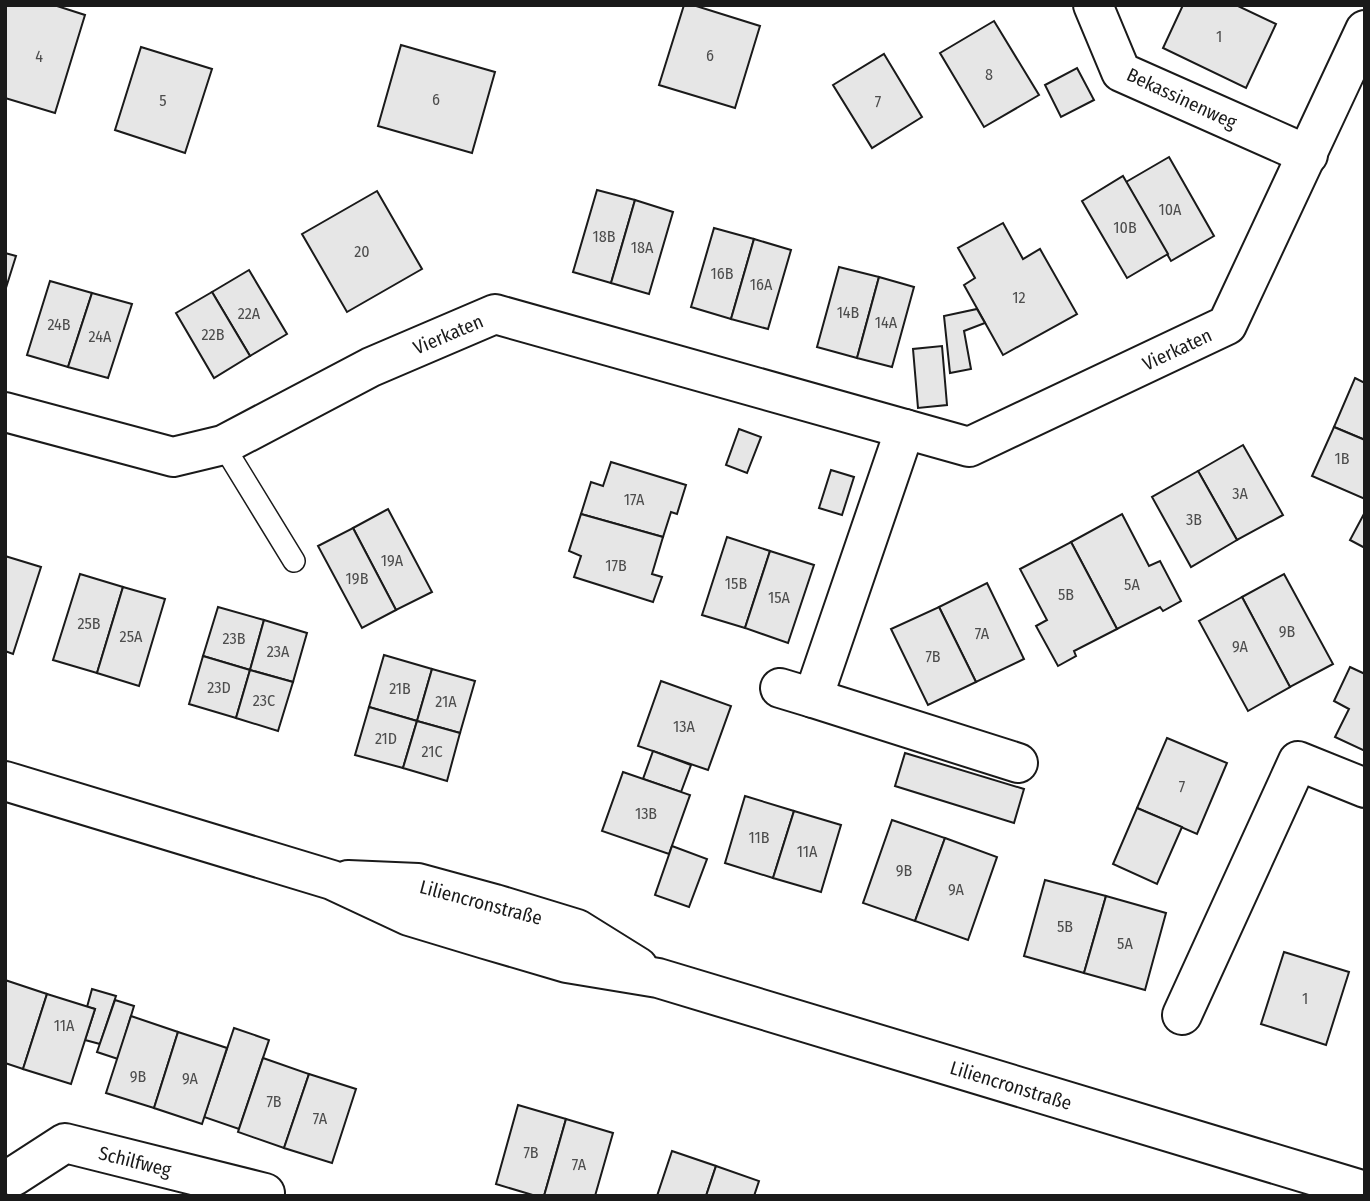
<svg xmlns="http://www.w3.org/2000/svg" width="1370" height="1201" font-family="'Fira Sans Condensed',sans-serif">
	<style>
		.building { fill: #e6e6e6; stroke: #1a1a1a; stroke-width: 2 }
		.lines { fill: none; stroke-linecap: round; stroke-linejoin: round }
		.service-casing { stroke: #1a1a1a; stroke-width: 24 }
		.minor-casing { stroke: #1a1a1a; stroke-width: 42 }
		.tertiary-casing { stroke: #1a1a1a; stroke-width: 42 }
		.service { stroke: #fff; stroke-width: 21 }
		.minor { stroke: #fff; stroke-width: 38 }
		.tertiary { stroke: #fff; stroke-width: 38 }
		.labels { text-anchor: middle; stroke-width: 5; stroke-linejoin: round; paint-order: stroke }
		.number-label { font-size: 16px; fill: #4d4d4d }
		.street-label { font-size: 19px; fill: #1a1a1a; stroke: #fff }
	</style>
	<rect width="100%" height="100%" fill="#fff"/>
	<g class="building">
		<path d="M5 5H54L85 15 55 113 5 98Z"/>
		<path d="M684 5H693L760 26 735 108 659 85Z"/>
		<path d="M1183 5H1236L1276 24 1246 88 1163 48Z"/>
		<path d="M994 21 1039 95 984 127 940 53Z"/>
		<path d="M401 45 495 72 472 153 378 126Z"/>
		<path d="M141 47 212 69 185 153 115 130Z"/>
		<path d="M884 54 922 117 872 148 833 85Z"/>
		<path d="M1077 68 1094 100 1061 117 1045 85Z"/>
		<path d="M1169 157 1214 236 1171 261 1126 182Z"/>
		<path d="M1123 176 1168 254 1127 278 1082 201Z"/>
		<path d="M597 190 635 200 611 283 573 272Z"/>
		<path d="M377 191 422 269 347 312 302 234Z"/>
		<path d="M635 200 673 212 649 294 611 283Z"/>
		<path d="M1003 223 1023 259 1040 249 1077 314 1003 355 964 285 975 278 958 248Z"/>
		<path d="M714 228 754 239 731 319 691 307Z"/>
		<path d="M754 239 791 250 768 329 731 319Z"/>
		<path d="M5 253 16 256 5 291Z"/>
		<path d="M839 267 879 277 857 358 817 347Z"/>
		<path d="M249 270 287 334 250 356 212 292Z"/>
		<path d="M879 277 914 287 892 367 857 358Z"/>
		<path d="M50 281 92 293 68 367 27 355Z"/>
		<path d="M212 292 250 356 214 378 176 313Z"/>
		<path d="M92 293 132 304 108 378 68 367Z"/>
		<path d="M977 309 985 323 964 331 971 369 950 373 944 316Z"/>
		<path d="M942 346 947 405 918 408 913 349Z"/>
		<path d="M1355 378 1365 383V440L1334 427Z"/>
		<path d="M1334 427 1365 440V499L1312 476Z"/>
		<path d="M739 429 761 437 747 473 726 465Z"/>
		<path d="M1243 445 1283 515 1237 540 1198 471Z"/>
		<path d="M611 462 686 485 677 514 671 512 663 537 581 514 591 482 603 486Z"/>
		<path d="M831 470 854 477 842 515 819 508Z"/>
		<path d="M1198 471 1237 540 1191 567 1152 497Z"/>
		<path d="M388 509 432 592 396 610 353 528Z"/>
		<path d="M1365 512V548L1350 540Z"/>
		<path d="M581 514 663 537 652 574 662 577 653 602 574 577 581 556 569 551Z"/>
		<path d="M1122 514 1149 566 1160 561 1181 601 1163 611 1160 607 1117 629 1071 542Z"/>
		<path d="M353 528 396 610 362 628 318 546Z"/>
		<path d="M727 537 770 551 745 628 702 615Z"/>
		<path d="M1071 542 1117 629 1074 651 1076 656 1058 666 1036 626 1047 620 1020 569Z"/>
		<path d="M770 551 814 565 788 643 745 628Z"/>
		<path d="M5 556 41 567 13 654 5 651Z"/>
		<path d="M80 574 123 587 97 673 53 660Z"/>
		<path d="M1284 574 1333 664 1290 687 1242 597Z"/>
		<path d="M987 583 1024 659 976 682 939 607Z"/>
		<path d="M123 587 165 599 139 686 97 673Z"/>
		<path d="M1242 597 1290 687 1248 711 1199 621Z"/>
		<path d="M218 607 264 620 250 670 203 656Z"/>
		<path d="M939 607 976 682 928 705 891 629Z"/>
		<path d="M264 620 307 633 293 682 250 670Z"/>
		<path d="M384 655 432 669 417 721 369 707Z"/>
		<path d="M203 656 250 670 236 718 189 704Z"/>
		<path d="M1350 667 1365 674V751L1335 737 1349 709 1334 701Z"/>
		<path d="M432 669 475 681 460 733 417 721Z"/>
		<path d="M250 670 293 682 278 731 236 718Z"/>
		<path d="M661 681 731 706 708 770 638 746Z"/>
		<path d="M369 707 417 721 403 768 355 755Z"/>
		<path d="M417 721 460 733 447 781 403 768Z"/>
		<path d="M1167 738 1227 763 1197 834 1137 808Z"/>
		<path d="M653 751 691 765 681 792 643 779Z"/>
		<path d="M905 753 1024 789 1014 823 895 786Z"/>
		<path d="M623 772 690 795 669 854 602 831Z"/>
		<path d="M745 796 794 811 773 878 725 863Z"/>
		<path d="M1137 808 1182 827 1157 884 1113 864Z"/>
		<path d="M794 811 841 825 821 892 773 878Z"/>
		<path d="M892 820 945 838 915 921 863 903Z"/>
		<path d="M945 838 997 857 968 940 915 921Z"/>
		<path d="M672 846 707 859 689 907 655 895Z"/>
		<path d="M1045 880 1106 896 1084 973 1024 956Z"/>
		<path d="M1106 896 1166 913 1145 990 1084 973Z"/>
		<path d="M1284 952 1349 972 1326 1045 1261 1024Z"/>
		<path d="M5 980 47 994 23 1069 5 1063Z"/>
		<path d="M92 989 116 996 100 1044 85 1040 95 1009 87 1007Z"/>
		<path d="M47 994 95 1009 71 1084 23 1069Z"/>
		<path d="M115 1000 134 1006 118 1059 97 1052Z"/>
		<path d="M131 1016 178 1032 154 1108 106 1093Z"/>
		<path d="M234 1028 269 1040 239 1129 204 1117Z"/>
		<path d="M178 1032 227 1048 202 1124 154 1108Z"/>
		<path d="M263 1058 309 1074 284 1148 238 1132Z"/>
		<path d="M309 1074 356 1089 332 1163 284 1148Z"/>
		<path d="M518 1105 566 1119 544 1196H536L496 1184Z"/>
		<path d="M566 1119 613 1133 595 1196H544Z"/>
		<path d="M672 1151 716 1166 706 1196H657Z"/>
		<path d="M716 1166 759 1181 754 1196H706Z"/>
	</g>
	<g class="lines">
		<defs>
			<path id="service" d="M223 445 294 561"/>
			<g id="minor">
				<path d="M1093 5 1121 72 1308 155"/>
				<path d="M5 412 173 457 223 445 371 367 495 314 969 447 1227 325 1365 30"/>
				<path d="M780 688 813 698 905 429"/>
				<path d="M813 698 1018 763"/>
				<path d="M1182 1015 1298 761 1365 788"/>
				<path d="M14 1176 65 1143 265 1193"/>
			</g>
			<g id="tertiary">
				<path d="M5 781 332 880 409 916 485 939 567 963 658 978 1365 1191"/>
				<path d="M348 880 418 883 495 904 577 929 638 967"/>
			</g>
		</defs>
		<use href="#service" class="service-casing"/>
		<use href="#minor" class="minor-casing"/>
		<use href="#tertiary" class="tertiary-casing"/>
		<use href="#service" class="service"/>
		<use href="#minor" class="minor"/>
		<use href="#tertiary" class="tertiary"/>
	</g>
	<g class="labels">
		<g class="number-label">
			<text x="1219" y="42">1</text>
			<text x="710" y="61">6</text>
			<text x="39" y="62">4</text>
			<text x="989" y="80">8</text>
			<text x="436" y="105">6</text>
			<text x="163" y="106">5</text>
			<text x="878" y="107">7</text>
			<text x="1170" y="215">10A</text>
			<text x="1125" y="233">10B</text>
			<text x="604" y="242">18B</text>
			<text x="642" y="253">18A</text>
			<text x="362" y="257">20</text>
			<text x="722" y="279">16B</text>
			<text x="761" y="290">16A</text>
			<text x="1019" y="303">12</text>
			<text x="848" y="318">14B</text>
			<text x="249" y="319">22A</text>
			<text x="886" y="328">14A</text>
			<text x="59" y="330">24B</text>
			<text x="213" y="340">22B</text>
			<text x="100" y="342">24A</text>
			<text x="1342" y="464">1B</text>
			<text x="1240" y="499">3A</text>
			<text x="634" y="505">17A</text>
			<text x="1194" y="525">3B</text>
			<text x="392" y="566">19A</text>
			<text x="616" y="571">17B</text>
			<text x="357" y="584">19B</text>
			<text x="736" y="589">15B</text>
			<text x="1132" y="590">5A</text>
			<text x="1066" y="600">5B</text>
			<text x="779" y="603">15A</text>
			<text x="89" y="629">25B</text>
			<text x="1287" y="637">9B</text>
			<text x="982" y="639">7A</text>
			<text x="131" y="642">25A</text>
			<text x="234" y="644">23B</text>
			<text x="1240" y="652">9A</text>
			<text x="278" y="657">23A</text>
			<text x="933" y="662">7B</text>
			<text x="219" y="693">23D</text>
			<text x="400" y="694">21B</text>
			<text x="264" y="706">23C</text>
			<text x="446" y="707">21A</text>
			<text x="684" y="732">13A</text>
			<text x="386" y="744">21D</text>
			<text x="432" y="757">21C</text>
			<text x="1182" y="792">7</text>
			<text x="646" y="819">13B</text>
			<text x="759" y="843">11B</text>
			<text x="807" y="857">11A</text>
			<text x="904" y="876">9B</text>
			<text x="956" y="895">9A</text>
			<text x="1065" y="932">5B</text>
			<text x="1125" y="949">5A</text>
			<text x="1305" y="1004">1</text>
			<text x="64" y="1031">11A</text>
			<text x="138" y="1082">9B</text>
			<text x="190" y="1084">9A</text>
			<text x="274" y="1107">7B</text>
			<text x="320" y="1124">7A</text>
			<text x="531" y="1158">7B</text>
			<text x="579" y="1170">7A</text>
		</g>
		<g class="street-label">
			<text transform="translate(1182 98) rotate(25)" y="7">Bekassinenweg</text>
			<text transform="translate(448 334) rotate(-23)" y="7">Vierkaten</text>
			<text transform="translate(1177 349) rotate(-25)" y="7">Vierkaten</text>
			<text transform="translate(481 902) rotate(15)" y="7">Liliencronstraße</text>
			<text transform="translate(1011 1085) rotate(17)" y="7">Liliencronstraße</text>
			<text transform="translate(135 1161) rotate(14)" y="7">Schilfweg</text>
		</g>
	</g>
	<rect width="1370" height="1201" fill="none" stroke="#1a1a1a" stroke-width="14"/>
</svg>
